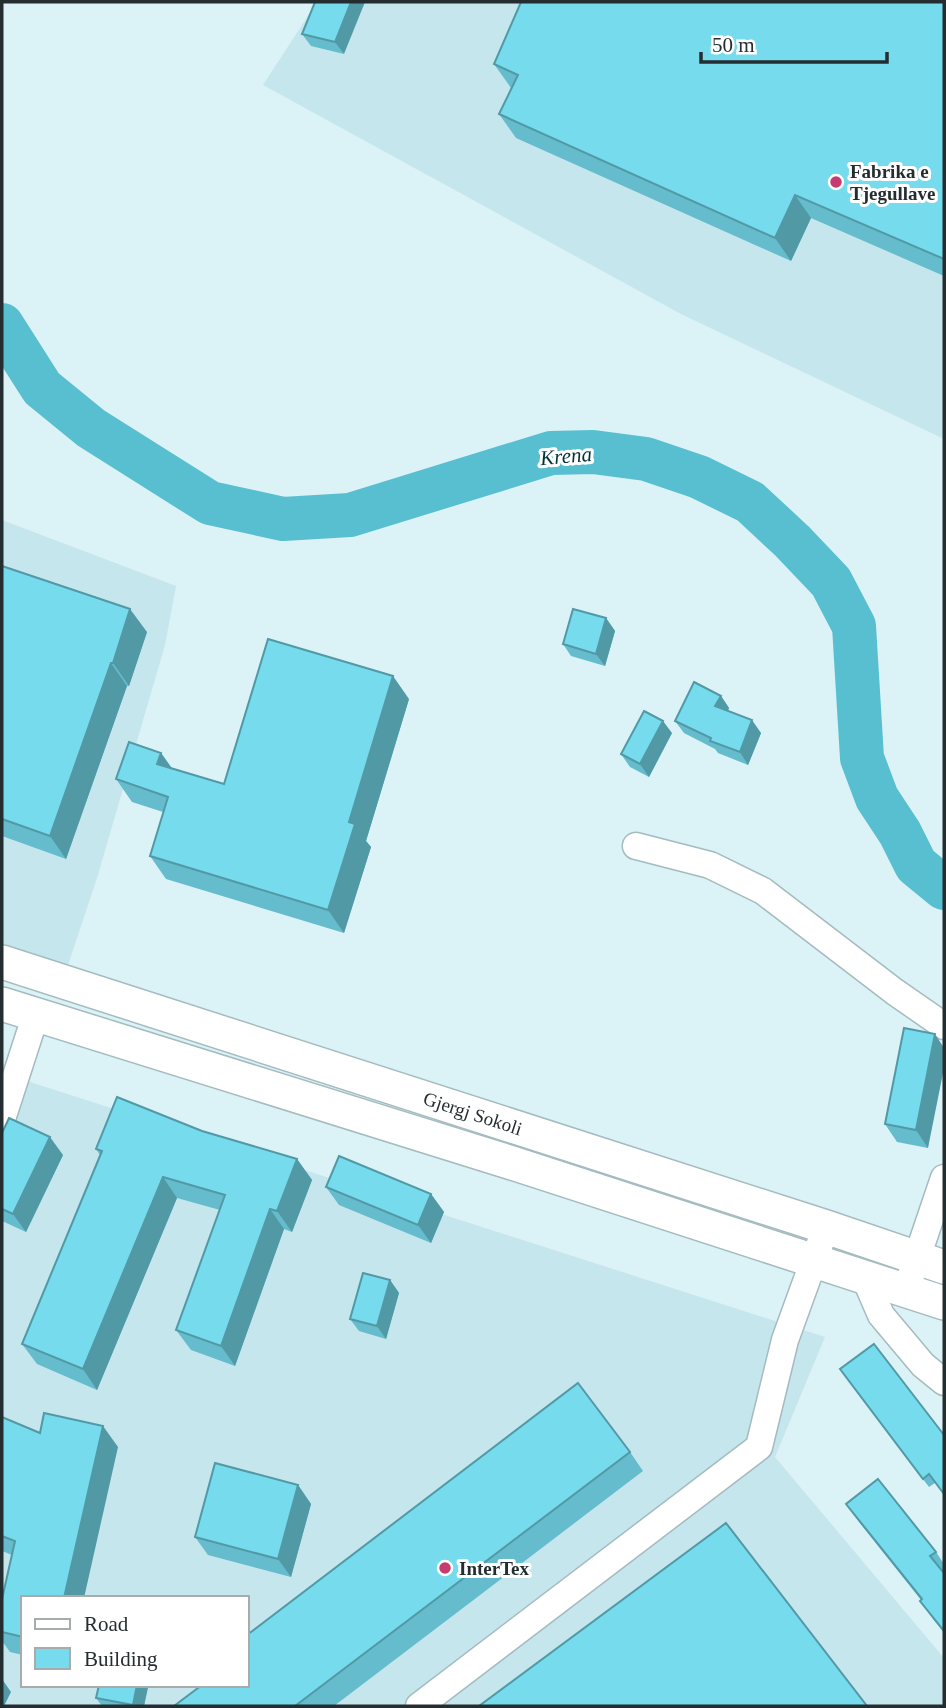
<svg xmlns="http://www.w3.org/2000/svg" width="946" height="1708" font-family="'Times New Roman',serif">
	<style>
		.built { fill: #c6e6ed; fill-rule: evenodd }
		.lines { fill: none; stroke-linecap: round; stroke-linejoin: round }
		.river { stroke: #57bfd0; stroke-width: 44 }
		.minor-casing { stroke: #a4bbbf; stroke-width: 29 }
		.major-casing { stroke: #a4bbbf; stroke-width: 36 }
		.minor { stroke: #fff; stroke-width: 26 }
		.major { stroke: #fff; stroke-width: 33 }
		.wall { fill: #65bccc }
		.shaded-wall { fill: #5299a6 }
		.building { fill: #75dbed; stroke: #5299a6; stroke-width: 2 }
		.poi-dot { fill: #c63b71; stroke: #fff; stroke-width: 2.5 }
		.labels { text-anchor: middle; stroke-width: 6; stroke-linejoin: round; paint-order: stroke }
		.poi-label { font-size: 19px; font-weight: bold; fill: #242d2f; stroke: #fff; text-anchor: start }
		.street-label { font-size: 19px; fill: #242d2f; stroke: #fff }
		.water-label { font-size: 21px; font-style: italic; fill: #003239; stroke: #fff }
	</style>
	<rect width="100%" height="100%" fill="#dbf2f7"/>
	<g class="built">
		<path d="M317 2H944V439L681 314 263 85Z"/>
		<path d="M2 520 176 586 165 645 97 878 68 965 2 943Z"/>
		<path d="M2 1073 825 1337 775 1457 944 1658V1706H2ZM23 1598H247V1685H23Z"/>
	</g>
	<g class="lines">
		<path class="river" d="M2 325 42 388 91 428 210 503 283 519 350 515 551 453 593 452 646 459 699 477 750 502 792 541 831 582 854 626 862 758 877 798 900 833 916 865 944 888"/>
		<defs>
			<g id="minor">
				<path d="M636 846 710 865 763 891 895 992 944 1026"/>
				<path d="M2 1119 36 1014"/>
				<path d="M865 1278 881 1315 923 1365 944 1382"/>
				<path d="M906 1290 944 1178"/>
				<path d="M419 1706 759 1447 785 1340 826 1227"/>
			</g>
			<g id="major">
				<path d="M2 962 826 1227 944 1267"/>
				<path d="M2 1004 512 1163 944 1303"/>
			</g>
		</defs>
		<use href="#minor" class="minor-casing"/>
		<use href="#major" class="major-casing"/>
		<use href="#minor" class="minor"/>
		<use href="#major" class="major"/>
	</g>
	<g class="wall">
		<path d="M315 2 344 54 311 46 302 34Z"/>
		<path d="M944 2V276L811 218 791 261 516 138 499 114 511 88 494 64Z"/>
		<path d="M2 566 147 632 129 686H127L66 859 2 836Z"/>
		<path d="M606 618 615 631 605 666 571 656 563 644Z"/>
		<path d="M721 696 729 708 728 711 761 733 748 765 718 753 715 749 684 733 675 721Z"/>
		<path d="M409 699 366 841 371 847 344 933 166 879 150 856 163 812 132 802 116 779 161 753 172 768 224 784Z"/>
		<path d="M672 733 649 777 630 767 621 754Z"/>
		<path d="M935 1034 928 1148 897 1142 885 1124Z"/>
		<path d="M202 1131 297 1159 312 1180 292 1232 284 1229 235 1366 191 1350 176 1330 220 1210 177 1198 97 1390 37 1364 22 1344 100 1155 96 1149Z"/>
		<path d="M2 1133 63 1155 26 1232 2 1221Z"/>
		<path d="M326 1187 431 1194 444 1212 431 1243 339 1205Z"/>
		<path d="M390 1280 399 1293 386 1339 359 1331 350 1319Z"/>
		<path d="M846 1378 944 1435 935 1483 929 1487Z"/>
		<path d="M2 1417 40 1433 118 1447 23 1598V1655L10 1652 2 1641V1599L12 1555 2 1551Z"/>
		<path d="M630 1452 643 1471 334 1706H174Z"/>
		<path d="M298 1485 311 1504 291 1577 208 1555 195 1537Z"/>
		<path d="M846 1504 936 1552 944 1564V1633L933 1619 920 1601 921 1600 859 1522Z"/>
		<path d="M148 1687 144 1706H102L96 1698Z"/>
	</g>
	<g class="shaded-wall">
		<path d="M351 2H365L344 54 335 42Z"/>
		<path d="M795 195 811 218 791 261 775 238Z"/>
		<path d="M130 609 147 632 129 686 113 663Z"/>
		<path d="M606 618 615 631 605 666 596 654Z"/>
		<path d="M111 663 127 686 66 859 50 836Z"/>
		<path d="M393 676 409 699 366 841 371 847 344 933 328 910 349 822Z"/>
		<path d="M721 696 729 708 724 719 715 706Z"/>
		<path d="M752 720 761 733 748 765 740 752Z"/>
		<path d="M663 721 672 733 649 777 640 764Z"/>
		<path d="M161 753 177 776 157 764Z"/>
		<path d="M935 1034 944 1048V1068L928 1148 916 1130Z"/>
		<path d="M50 1137 63 1155 26 1232 13 1214Z"/>
		<path d="M297 1159 312 1180 292 1232 277 1211Z"/>
		<path d="M163 1177 177 1198 97 1390 83 1369Z"/>
		<path d="M431 1194 444 1212 431 1243 418 1225Z"/>
		<path d="M270 1209 284 1229 235 1366 221 1346Z"/>
		<path d="M390 1280 399 1293 386 1339 377 1326Z"/>
		<path d="M103 1426 118 1447 84 1598H64Z"/>
		<path d="M298 1485 311 1504 291 1577 278 1559Z"/>
		<path d="M2 1679 11 1692 4 1706H2Z"/>
		<path d="M137 1685H146L148 1687 144 1706H134L133 1705Z"/>
	</g>
	<g class="building">
		<path d="M315 2H351L335 42 302 34Z"/>
		<path d="M521 2H944V259L795 195 775 238 499 114 518 75 494 64Z"/>
		<path d="M2 566 130 609 113 663H111L50 836 2 819Z"/>
		<path d="M573 609 606 618 596 654 563 644Z"/>
		<path d="M268 639 393 676 349 822 355 824 328 910 150 856 168 797 116 779 129 742 161 753 157 764 224 784Z"/>
		<path d="M694 682 721 696 715 706 752 720 740 752 710 741 711 738 675 721Z"/>
		<path d="M644 711 663 721 640 764 621 754Z"/>
		<path d="M904 1028 935 1034 916 1130 885 1124Z"/>
		<path d="M117 1097 202 1131 297 1159 277 1211 270 1209 221 1346 176 1330 225 1195 163 1177 83 1369 22 1344 102 1151 96 1149Z"/>
		<path d="M9 1118 50 1137 13 1214 2 1209V1133Z"/>
		<path d="M339 1156 431 1194 418 1225 326 1187Z"/>
		<path d="M363 1273 390 1280 377 1326 350 1319Z"/>
		<path d="M874 1344 944 1435V1494L929 1474 923 1479 840 1369Z"/>
		<path d="M578 1383 630 1452 295 1706H174L202 1685H247V1635Z"/>
		<path d="M44 1413 103 1426 64 1598H23V1637L2 1632V1599L15 1541 2 1536V1417L40 1433Z"/>
		<path d="M215 1463 298 1485 278 1559 195 1537Z"/>
		<path d="M878 1479 936 1552 930 1556 944 1573V1631L920 1601 922 1599 846 1504Z"/>
		<path d="M726 1523 867 1706H479Z"/>
		<path d="M99 1685H137L133 1705 96 1698Z"/>
	</g>
	<g class="poi-dot">
		<circle cx="836" cy="182" r="7"/>
		<circle cx="445" cy="1568" r="7"/>
	</g>
	<g class="labels">
		<g class="poi-label">
			<text x="850" y="178">Fabrika e<tspan x="850" dy="22">Tjegullave</tspan></text>
			<text x="459" y="1575">InterTex</text>
		</g>
		<g class="street-label">
			<text transform="translate(473 1113) rotate(18)" y="7">Gjergj Sokoli</text>
		</g>
		<g class="water-label">
			<text transform="translate(566 456) rotate(-5)" y="7">Krena</text>
		</g>
	</g>
	<rect width="946" height="1708" fill="none" stroke="#242d2f" stroke-width="7"/>
	<rect x="21" y="1596" width="228" height="91" fill="#ffffff" stroke="#a7abac" stroke-width="2"/>
	<rect x="35" y="1619" width="35" height="10" fill="#ffffff" stroke="#a7abac" stroke-width="2"/>
	<text x="84" y="1631" font-size="21" fill="#242d2f">Road</text>
	<rect x="35" y="1648" width="35" height="21" fill="#75dbed" stroke="#a7abac" stroke-width="2"/>
	<text x="84" y="1666" font-size="21" fill="#242d2f">Building</text>
	<path d="M701 52v10h186v-10" fill="none" stroke="#242d2f" stroke-width="3.5"/>
	<text x="712" y="52" font-size="21" fill="#242d2f" stroke="#ffffff" stroke-width="5" paint-order="stroke">50 m</text>
</svg>
